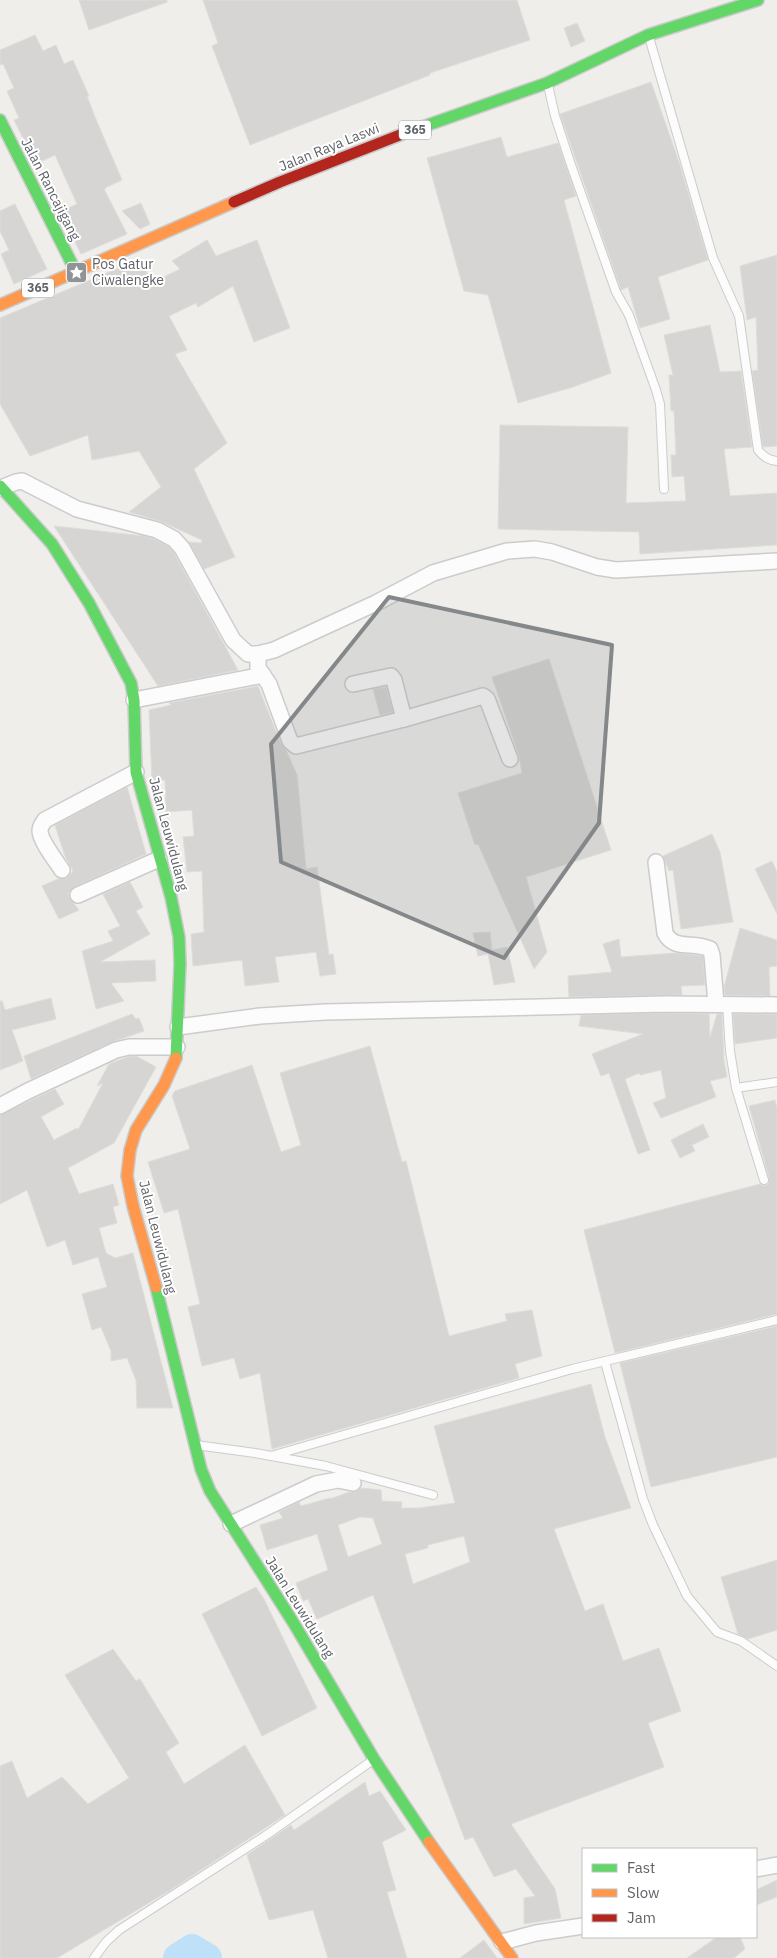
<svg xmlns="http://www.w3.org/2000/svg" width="777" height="1958" font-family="'IBM Plex Sans',sans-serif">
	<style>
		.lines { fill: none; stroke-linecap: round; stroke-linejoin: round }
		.river { stroke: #bfe0f9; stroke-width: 30 }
		.building { fill: #d6d5d3; stroke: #deddd9; fill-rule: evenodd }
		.lane-casing { stroke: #cbcccc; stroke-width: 10 }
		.street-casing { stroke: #cbcccc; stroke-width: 18 }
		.fast-casing { stroke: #cacacb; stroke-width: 14 }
		.slow-casing { stroke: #cacacb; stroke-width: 14 }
		.jam-casing { stroke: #cacacb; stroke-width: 14 }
		.lane { stroke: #fdfcfc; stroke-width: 8 }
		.street { stroke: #fdfcfc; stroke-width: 15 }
		.fast { stroke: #63d668; stroke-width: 11 }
		.slow { stroke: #ff974d; stroke-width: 11 }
		.jam { stroke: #b3261e; stroke-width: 11 }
		.marked { fill: #84888a; fill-opacity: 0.2; stroke: #84888a; stroke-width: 4; stroke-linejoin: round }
		.labels { text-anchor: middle; stroke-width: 4; stroke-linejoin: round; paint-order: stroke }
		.shield { fill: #fff; stroke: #8f9295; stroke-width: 1 }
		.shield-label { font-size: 12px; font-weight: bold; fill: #5f6368 }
		.street-label { font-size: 14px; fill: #5f6368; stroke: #fff }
		.poi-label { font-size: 14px; fill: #5f6368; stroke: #fff; text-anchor: start }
	</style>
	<rect width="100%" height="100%" fill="#efeeea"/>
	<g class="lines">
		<path class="river" d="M178 1958 192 1949 207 1958"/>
	</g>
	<g class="building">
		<path d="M79 0H167V2L89 30Z"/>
		<path d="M203 0H517L530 40 430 73V75L250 145 212 46 218 43Z"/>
		<path d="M577 23 585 41 571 47 564 28Z"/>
		<path d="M35 35 43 51 56 45 64 64 73 60 89 96H87L95 117 122 180 105 188V191L127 234 81 254 60 212 77 204 55 155 36 164 14 120 19 118 7 91 14 88 3 64 0 65V50Z"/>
		<path d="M651 82 679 162 708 260 658 277 670 319 640 328 628 287 621 290 560 114Z"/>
		<path d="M501 137 507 157 558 143 576 196 564 200 611 373 573 387 518 403 488 295 464 291 427 158Z"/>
		<path d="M141 203 150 224 140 229 122 211Z"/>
		<path d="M15 204 47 269 14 284 1 254 9 250 0 231V211Z"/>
		<path d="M207 240 216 256 257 240 290 328 254 342 233 286 198 307 196 303 169 316 187 350 175 354 227 443 194 469 235 557 204 569 189 542 201 543 202 540 160 521 129 512 161 487 139 451 92 460 88 435 30 456 0 404V318L140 259 152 283 180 269 172 261Z"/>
		<path d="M777 255V446L763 447 752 371 758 370 756 317 747 320 740 266Z"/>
		<path d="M710 325 720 372 741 371 752 447 724 449 730 496 777 493V545L640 554 639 532 498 529 500 425 628 427 626 503 686 501 684 476 672 477 671 455H676L674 411H671L669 375H673L664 335Z"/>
		<path d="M54 526 144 536 154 539 168 546 174 553 238 670 158 686Z"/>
		<path d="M549 659 611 850 526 877 547 952 534 969 478 844 475 845 458 793 522 773 519 756 492 677Z"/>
		<path d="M258 686 281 744 286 750 297 775 306 869 317 867 329 955 333 954 336 974 320 976 316 952 275 957 279 982 245 986 242 960 193 966 191 934 204 932 202 871 187 872 183 837 194 836 192 810 166 812 165 780 152 781 149 710 171 705 169 703Z"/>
		<path d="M386 687 393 712 380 715 373 689Z"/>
		<path d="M127 787 146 854 74 887 68 893 70 899 79 910 59 919 42 886 58 879 67 878 73 871 65 856 55 825Z"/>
		<path d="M712 834 720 852 733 922 681 929 673 870 669 871 663 856Z"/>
		<path d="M772 861 777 872V914L755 869Z"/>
		<path d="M130 882 143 907 136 911 150 934 100 962 155 960 156 981 111 983 124 1001 96 1009 82 951 113 941 108 931 120 926 103 894Z"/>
		<path d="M740 928 777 940V966L769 967 770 996 725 995 724 987Z"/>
		<path d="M490 932 492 950 507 947 515 982 494 985 488 954 478 956 473 933Z"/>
		<path d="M619 939 621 957 676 953 703 956 705 985 681 986 682 995 569 997 568 976 612 972 603 944Z"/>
		<path d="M51 998 56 1019 12 1030 23 1061 0 1070V1001H2L5 1010Z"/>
		<path d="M665 1013 709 1014 710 1037 717 1014H722L724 1061 727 1077 710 1081 716 1097 661 1118 653 1103 666 1098 661 1070 640 1075 639 1073 625 1079 650 1150 638 1154 609 1073 601 1076 592 1054 643 1034 579 1026 581 1015Z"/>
		<path d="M132 1014 136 1019 139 1018 144 1031 112 1042 31 1079 24 1056Z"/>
		<path d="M733 1014H777V1038L735 1044Z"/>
		<path d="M370 1046 402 1162 406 1161 449 1336 507 1321 505 1314 532 1310 542 1356 515 1364 519 1378 272 1449 260 1373 240 1379 234 1358 202 1366 188 1307 200 1304 178 1209 164 1213 148 1162 190 1149 172 1096 175 1091 252 1065 281 1152 301 1145 280 1073Z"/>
		<path d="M130 1056H136L156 1067 114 1143 68 1168 79 1194 113 1184 119 1205 113 1207 117 1223 99 1228 106 1253 115 1258 133 1253 173 1408H137L136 1380 127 1358 111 1361V1351L101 1327 92 1330 82 1294 107 1287 98 1257 73 1265 65 1240 47 1247 27 1190 0 1204V1115L55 1089 64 1104 41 1117 54 1140 77 1128 78 1130 103 1083 97 1086 109 1064Z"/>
		<path d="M775 1100 777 1109V1314L615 1353 584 1230 760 1184 763 1186 768 1184 769 1178 749 1106Z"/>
		<path d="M703 1124 709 1137 692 1145 695 1151 680 1158 671 1140Z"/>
		<path d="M777 1326V1457L651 1487 620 1363Z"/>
		<path d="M591 1384 605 1437 631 1508 554 1529 585 1611 603 1604 623 1661 659 1648 681 1711 648 1723 664 1767 511 1824 555 1889 561 1918 524 1924V1898L535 1896 516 1869 494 1877 473 1837 465 1840 373 1595 317 1619 308 1599 303 1601 296 1583 328 1570 317 1534 267 1550 260 1525 283 1518 279 1512 299 1502 301 1506 330 1498V1499L349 1492H356L361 1488 381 1490 382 1501 402 1502 401 1508H419L455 1503 434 1426ZM360 1517 373 1518 382 1544 348 1557 338 1525ZM464 1536 470 1562 413 1584 405 1554 428 1548V1545Z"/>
		<path d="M777 1560V1630L748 1639 738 1634 721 1577Z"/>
		<path d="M256 1587 264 1599 317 1708 262 1736 202 1614Z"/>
		<path d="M113 1649 136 1681 140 1679 179 1743 166 1752 184 1784 245 1745 285 1815 172 1889 57 1958H0V1766L12 1761 27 1798 62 1777 88 1804 129 1778 65 1675Z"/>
		<path d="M365 1782 369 1796 380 1791 406 1830 382 1842 396 1890 387 1892 407 1958H328L313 1910 269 1920 247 1855 291 1825 294 1830Z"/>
		<path d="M777 1880V1897L756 1905V1890Z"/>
		<path d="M717 1937H740L745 1949 734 1958H687Z"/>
		<path d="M484 1940 497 1958H460Z"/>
	</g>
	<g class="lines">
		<defs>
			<g id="lane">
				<path d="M649 37 713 258 739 316 758 450C764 457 768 460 777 461"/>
				<path d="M548 85 555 116 570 162 616 292 629 315 656 390 660 404 664 489"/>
				<path d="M727 1004 730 1051 736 1088 764 1180"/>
				<path d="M736 1088 777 1082"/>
				<path d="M605 1362 643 1499 653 1525 687 1596 717 1632 741 1641 777 1666"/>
				<path d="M196 1445 255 1453 326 1466 433 1495"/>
				<path d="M271 1456 572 1369 777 1320"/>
				<path d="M94 1958 106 1942 119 1930 265 1836 373 1760"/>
			</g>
			<g id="street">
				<path d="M1 488 16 482 22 481 77 509 157 530 174 539 182 548 233 640 248 654H258L274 650 376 603 433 573 507 551 535 549 552 552 597 567 616 570 777 561"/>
				<path d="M258 654V668L269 684 290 741 296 746 404 719 483 696 487 699 510 759"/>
				<path d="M353 684 391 676 394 680 404 719"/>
				<path d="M134 700 263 675"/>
				<path d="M656 862 665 933C674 951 693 941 710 949L712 955 716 1004"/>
				<path d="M62 870C56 861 40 840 40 831 40 826 43 823 45 820L136 772"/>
				<path d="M78 895 159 859"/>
				<path d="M178 1027 260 1016 325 1012 665 1004 777 1005"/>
				<path d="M0 1106 28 1091 116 1050 129 1047H177"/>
				<path d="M231 1524 316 1484 338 1480 353 1483"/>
				<path d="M756 1869 777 1865"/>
				<path d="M502 1942 536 1933 583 1926"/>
			</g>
			<g id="fast">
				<path d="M0 120 76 272"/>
				<path d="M405 133 547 83 648 35 758 0"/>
				<path d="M0 486 52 544 89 603 131 683 134 700 136 772 171 897 179 937 180 964 176 1058"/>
				<path d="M156 1287 201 1469 210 1491 293 1622 374 1759 429 1842"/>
			</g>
			<g id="slow">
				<path d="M0 305 234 202"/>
				<path d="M156 1287 133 1206 127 1176 130 1150 136 1130 164 1085 176 1058"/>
				<path d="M429 1842 512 1958"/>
			</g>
			<path id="jam" d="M234 202 280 182 405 133"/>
		</defs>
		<use href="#lane" class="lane-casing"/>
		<use href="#street" class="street-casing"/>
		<use href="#fast" class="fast-casing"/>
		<use href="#slow" class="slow-casing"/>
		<use href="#jam" class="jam-casing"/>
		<use href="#lane" class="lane"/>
		<use href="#street" class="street"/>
		<use href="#fast" class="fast"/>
		<use href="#slow" class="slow"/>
		<use href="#jam" class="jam"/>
	</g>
	<path class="marked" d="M389 597 612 645 599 823 504 958 281 862 271 744Z"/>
	<defs>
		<symbol id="sight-square" viewBox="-11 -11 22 22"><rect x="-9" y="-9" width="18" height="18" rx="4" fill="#919496" stroke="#fff"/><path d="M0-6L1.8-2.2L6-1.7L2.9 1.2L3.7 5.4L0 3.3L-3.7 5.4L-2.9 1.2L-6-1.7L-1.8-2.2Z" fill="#fff"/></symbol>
	</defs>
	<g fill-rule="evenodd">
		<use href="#sight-square" x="64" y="260" width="25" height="25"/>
	</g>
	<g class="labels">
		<g class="shield">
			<rect x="399" y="120.5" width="32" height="19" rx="4"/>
			<rect x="22" y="278.5" width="32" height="19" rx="4"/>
		</g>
		<g class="shield-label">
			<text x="415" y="134">365</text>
			<text x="38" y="292">365</text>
		</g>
		<g class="street-label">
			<text transform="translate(329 147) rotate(-22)" y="5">Jalan Raya Laswi</text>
			<text transform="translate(51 189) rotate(63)" y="5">Jalan Rancajigang</text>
			<text transform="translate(169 834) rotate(75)" y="5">Jalan Leuwidulang</text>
			<text transform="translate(158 1237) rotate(76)" y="5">Jalan Leuwidulang</text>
			<text transform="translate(300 1607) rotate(58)" y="5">Jalan Leuwidulang</text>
		</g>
		<g class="poi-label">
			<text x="92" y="269">Pos Gatur<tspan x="92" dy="16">Ciwalengke</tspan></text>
		</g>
	</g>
	<rect x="582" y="1848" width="175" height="90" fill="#ffffff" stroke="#bfc1c3"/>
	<rect x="592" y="1864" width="25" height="8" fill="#63d668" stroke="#bfc1c3"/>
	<text x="627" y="1873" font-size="15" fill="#5f6368">Fast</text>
	<rect x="592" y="1889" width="25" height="8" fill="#ff974d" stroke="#bfc1c3"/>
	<text x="627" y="1898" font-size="15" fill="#5f6368">Slow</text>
	<rect x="592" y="1914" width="25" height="8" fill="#b3261e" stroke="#bfc1c3"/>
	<text x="627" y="1923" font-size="15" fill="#5f6368">Jam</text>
</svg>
